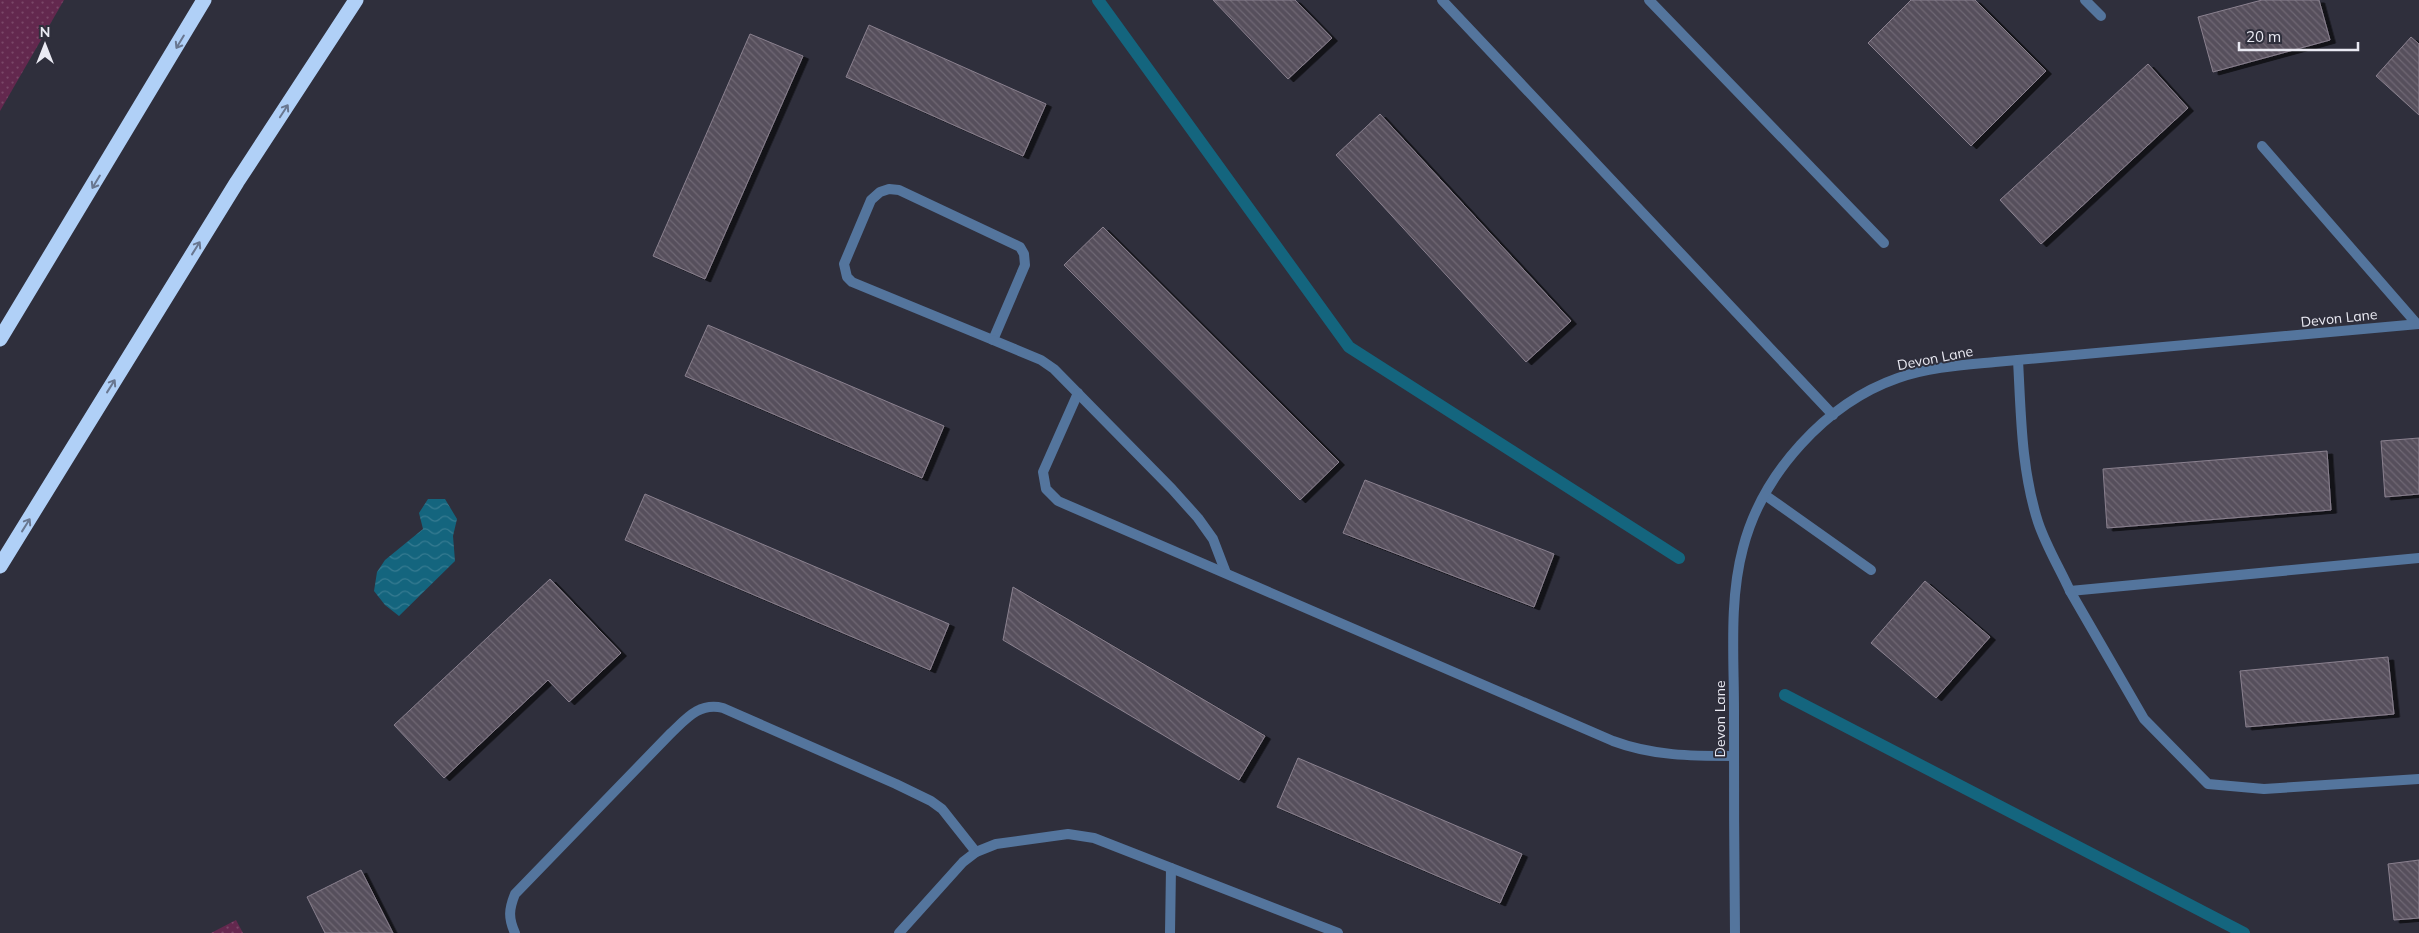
<svg xmlns="http://www.w3.org/2000/svg" width="2419" height="933" font-family="Mulish,sans-serif">
	<style>
		.park { fill: url(#park-dots) }
		.water { fill: url(#water-waves) }
		.lines { fill: none; stroke-linecap: round; stroke-linejoin: round }
		.stream { stroke: #14657e; stroke-width: 12 }
		.building { fill: url(#building-back-hatch); stroke: #8a818f; filter: url(#shadow) }
		.service { stroke: #54759d; stroke-width: 10 }
		.minor { stroke: #54759d; stroke-width: 10 }
		.motorway { stroke: #b0d0f7; stroke-width: 15 }
		.oneway { stroke: #697790 }
		.labels { text-anchor: middle; stroke-width: 4; stroke-linejoin: round; paint-order: stroke }
		.street-label { font-size: 14px; fill: #eaeaf3; stroke: #2f2f3c }
	</style>
	<defs>
		<pattern id="park-dots" width="8" height="8" patternUnits="userSpaceOnUse" patternTransform="scale(1.25)"><rect width="8" height="8" fill="#63284e"/><path d="M2 2h.1M6 6h.1" fill="none" stroke="#7a4768" stroke-width="1.8" stroke-linecap="round"/></pattern>
		<pattern id="water-waves" width="16" height="10" patternUnits="userSpaceOnUse" patternTransform="scale(1.25)"><rect width="16" height="10" fill="#14657e"/><path d="M0 5q4-4 8 0t8 0" fill="none" stroke="#367b91"/></pattern>
		<pattern id="building-back-hatch" width="6" height="6" patternUnits="userSpaceOnUse" patternTransform="scale(1.25)"><rect width="6" height="6" fill="#574f5c"/><path d="M-1 5l2 2M0 0l6 6M5-1l2 2" fill="none" stroke="#6f6874"/></pattern>
		<filter id="shadow"><feDropShadow dx="5.5" dy="3" stdDeviation="0" flood-color="#0009"/></filter>
	</defs>
	<rect width="100%" height="100%" fill="#2f2f3c"/>
	<g class="park">
		<path d="M0 0H64L0 111Z"/>
		<path d="M236 920 243 933H211Z"/>
	</g>
	<path class="water" d="M428 499H445L457 519 453 536 455 561 399 616 385 605 374 591 377 572 385 560 423 529 419 513Z"/>
	<g class="lines">
		<g class="stream">
			<path d="M1098 0 1349 347 1679 558"/>
			<path d="M1785 695 2244 933"/>
		</g>
	</g>
	<g class="building">
		<path d="M1213 0H1295L1332 38 1288 79Z"/>
		<path d="M1911 0H1975L2046 71 1971 146 1868 43Z"/>
		<path d="M2262 0H2319L2330 40 2213 72 2198 17Z"/>
		<path d="M869 25 1046 104 1023 156 846 77Z"/>
		<path d="M750 34 803 56 705 279 653 256Z"/>
		<path d="M2411 37 2419 44V115L2376 76Z"/>
		<path d="M2148 64 2188 108 2041 244 2000 200Z"/>
		<path d="M1380 114 1571 321 1526 362 1336 155Z"/>
		<path d="M1103 227 1339 462 1300 500 1064 265Z"/>
		<path d="M708 325 944 426 922 478 685 376Z"/>
		<path d="M2419 438V494L2385 497 2381 441Z"/>
		<path d="M2327 451 2331 510 2107 528 2103 469Z"/>
		<path d="M1365 480 1554 554 1534 607 1343 533Z"/>
		<path d="M645 494 949 624 930 670 625 540Z"/>
		<path d="M550 579 621 653 569 702 548 680 444 778 394 725Z"/>
		<path d="M1925 581 1990 637 1936 698 1871 643Z"/>
		<path d="M1013 587 1265 736 1239 780 1003 640Z"/>
		<path d="M2388 657 2394 714 2246 727 2240 671Z"/>
		<path d="M1298 758 1522 854 1500 903 1277 807Z"/>
		<path d="M2419 860V918L2394 920 2388 864Z"/>
		<path d="M361 870 393 933H325L307 897Z"/>
	</g>
	<g class="lines">
		<g class="service">
			<path d="M1442 0 1833 415"/>
			<path d="M1649 0 1884 243"/>
			<path d="M2085 0 2101 16"/>
			<path d="M2262 146 2417 324"/>
			<path d="M889 189 899 190 1020 247 1024 254 1025 265 993 340 852 282 847 277 844 264 871 200 880 192Z"/>
			<path d="M993 340 1041 360 1054 369 1172 489 1198 518 1213 539 1226 573"/>
			<path d="M2018 360C2021 414 2021 469 2038 522 2046 546 2060 569 2070 591L2419 558"/>
			<path d="M1078 393 1043 472 1046 489 1058 501 1613 741C1653 756 1692 756 1734 756"/>
			<path d="M1765 495 1871 570"/>
			<path d="M2070 591 2144 719 2208 784 2264 789 2419 779"/>
			<path d="M515 933C508 918 509 909 515 894L670 734C686 719 699 702 723 708L896 784 931 801 942 809 976 852"/>
			<path d="M899 933 963 862 976 852 996 844 1068 834 1094 838 1338 933"/>
			<path d="M1170 933 1171 868"/>
		</g>
		<path class="minor" d="M1735 933C1734 859 1734 784 1734 710 1734 657 1729 600 1743 548 1762 474 1826 403 1898 378 1929 367 1963 365 1995 362L2419 324"/>
		<g class="motorway">
			<path d="M0 339 204 0"/>
			<path d="M0 566 237 182 356 0"/>
		</g>
	</g>
	<defs><path id="oneway-shaft" d="M-6 0H5M1.5-3L5.5 0L1.5 3" fill="none" stroke-width="1.6" stroke-linecap="round" stroke-linejoin="round" transform="scale(1.25)"/></defs>
	<g class="oneway">
		<use href="#oneway-shaft" transform="translate(180 42) rotate(121)"/>
		<use href="#oneway-shaft" transform="translate(284 111) rotate(-57)"/>
		<use href="#oneway-shaft" transform="translate(96 182) rotate(121)"/>
		<use href="#oneway-shaft" transform="translate(196 248) rotate(-58)"/>
		<use href="#oneway-shaft" transform="translate(111 386) rotate(-58)"/>
		<use href="#oneway-shaft" transform="translate(26 525) rotate(-58)"/>
	</g>
	<g class="labels">
		<g class="street-label">
			<text transform="translate(2339 318) rotate(-6)" y="5">Devon Lane</text>
			<text transform="translate(1935 358) rotate(-11)" y="5">Devon Lane</text>
			<text transform="translate(1720 719) rotate(-90)" y="5">Devon Lane</text>
		</g>
	</g>
	<g transform="translate(45 45)" stroke="#2f2f3c" stroke-width="4" paint-order="stroke">
	<path d="M0-4L9 19L0 12L-9 19Z" fill="#eaeaf3"/>
	<text y="-8" font-size="14" font-weight="bold" text-anchor="middle" fill="#eaeaf3">N</text>
	</g>
	<path d="M2239 42v8h119v-8" fill="none" stroke="#eaeaf3" stroke-width="2.5"/>
	<text x="2246" y="42" font-size="15" fill="#eaeaf3" stroke="#2f2f3c" stroke-width="4" paint-order="stroke">20 m</text>
</svg>
